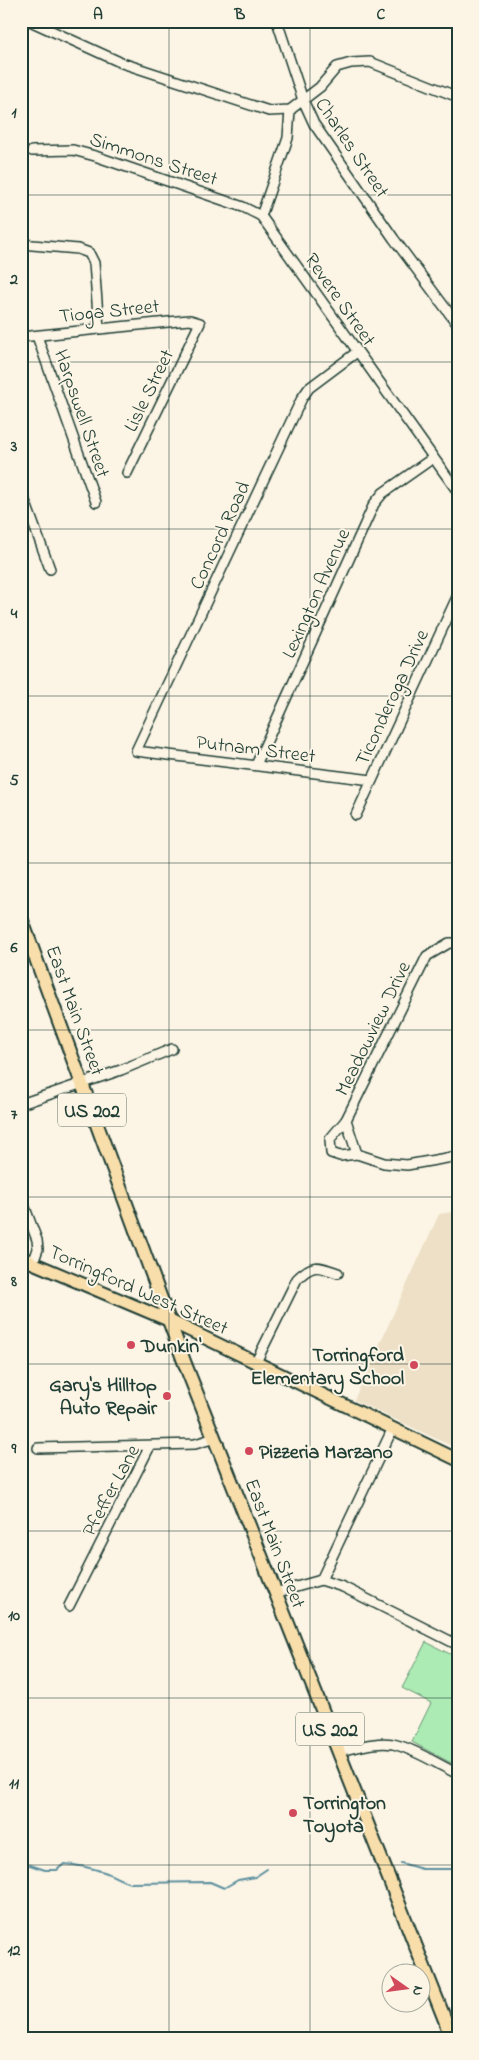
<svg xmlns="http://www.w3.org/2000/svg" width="479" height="2060" font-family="'Indie Flower',sans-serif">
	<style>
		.built { fill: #ede0c7 }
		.green { fill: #acebb3; stroke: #669474 }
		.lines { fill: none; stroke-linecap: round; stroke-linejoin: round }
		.stream { stroke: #5d8f9f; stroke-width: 2 }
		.minor-casing { stroke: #1f3d34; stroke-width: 12 }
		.major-casing { stroke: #1f3d34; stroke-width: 15 }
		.highway-casing { stroke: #1f3d34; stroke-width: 16 }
		.minor { stroke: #fcf5e5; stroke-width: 9 }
		.major { stroke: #f8deab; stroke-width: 11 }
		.highway { stroke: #f8deab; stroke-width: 12 }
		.grid { fill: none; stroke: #1f3d34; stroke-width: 1; stroke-opacity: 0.55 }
		.poi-dot { fill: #d1495b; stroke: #fcf5e5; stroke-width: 2 }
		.labels { text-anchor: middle; stroke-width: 4; stroke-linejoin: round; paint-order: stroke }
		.shield { fill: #fcf5e5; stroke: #617469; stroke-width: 1 }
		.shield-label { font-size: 19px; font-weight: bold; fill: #1f3d34 }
		.street-label { font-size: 20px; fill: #1f3d34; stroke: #fcf5e5 }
		.poi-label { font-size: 20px; font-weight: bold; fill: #1f3d34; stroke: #fcf5e5; text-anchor: start }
		.neatline { fill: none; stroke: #1f3d34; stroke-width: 2 }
		.grid-label { font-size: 16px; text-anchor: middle; font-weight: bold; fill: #1f3d34 }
	</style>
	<rect width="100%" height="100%" fill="#fcf5e5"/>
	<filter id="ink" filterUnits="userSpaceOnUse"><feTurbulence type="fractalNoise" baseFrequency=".02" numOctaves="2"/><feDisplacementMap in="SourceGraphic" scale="10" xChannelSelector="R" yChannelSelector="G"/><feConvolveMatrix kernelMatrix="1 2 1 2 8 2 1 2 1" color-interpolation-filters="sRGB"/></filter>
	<g filter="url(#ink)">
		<path class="built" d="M458 1211V1449L354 1400 439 1214Z"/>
		<path class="green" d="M426 1642 458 1658V1749L451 1763 412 1742 431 1703 402 1688Z"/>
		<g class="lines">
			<g class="stream">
				<path d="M21 1862 45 1870H57L64 1864C78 1865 92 1868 104 1872 113 1875 120 1880 130 1883L210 1882 224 1888 238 1880 255 1877 267 1869"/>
				<path d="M401 1863 422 1869H458"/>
			</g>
			<defs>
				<g id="minor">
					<path d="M30 21 122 63 269 111 290 110 320 87 337 67 351 63 370 62 458 97"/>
					<path d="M277 21 303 100 314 124 394 239 458 325"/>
					<path d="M32 151 73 150 95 156 243 207 261 216 458 492"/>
					<path d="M261 216 288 138 290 110"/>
					<path d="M21 244 78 249 89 253 94 263 99 328"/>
					<path d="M37 336 96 502"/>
					<path d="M21 337 178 321 190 320 200 323 127 473"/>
					<path d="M357 352 309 388 302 398 136 751 372 780"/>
					<path d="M21 490 50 569"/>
					<path d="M256 765 374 504 383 493 433 458"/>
					<path d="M356 815 458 595"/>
					<path d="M458 943H449L427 956 346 1120 357 1154 384 1163 407 1165 458 1156"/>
					<path d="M21 1104 121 1070 172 1049"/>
					<path d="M346 1120 330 1139 331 1153 340 1156 357 1154"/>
					<path d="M21 1197 37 1240 38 1249 33 1263"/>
					<path d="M256 1362 297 1279C313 1263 318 1266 338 1273"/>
					<path d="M38 1448 195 1444 215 1438"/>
					<path d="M321 1580 392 1430"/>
					<path d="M275 1593 321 1580 343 1587 458 1645"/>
					<path d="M69 1606 150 1446"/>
					<path d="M338 1751C355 1748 376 1741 393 1744 415 1749 437 1764 458 1774"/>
				</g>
				<path id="major" d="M21 1256 33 1263 168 1320 458 1460"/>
				<path id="highway" d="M21 918 185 1364 445 2020 451 2039"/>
			</defs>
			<use href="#minor" class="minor-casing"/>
			<use href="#major" class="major-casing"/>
			<use href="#highway" class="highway-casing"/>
			<use href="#minor" class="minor"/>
			<use href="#major" class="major"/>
			<use href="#highway" class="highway"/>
		</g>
	</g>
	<path class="grid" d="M169 21V2039M310 21V2039M21 195H458M21 362H458M21 529H458M21 696H458M21 863H458M21 1030H458M21 1197H458M21 1364H458M21 1531H458M21 1698H458M21 1865H458"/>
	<g class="poi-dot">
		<circle cx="131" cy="1345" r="5"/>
		<circle cx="414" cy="1365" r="5"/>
		<circle cx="167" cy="1396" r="5"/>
		<circle cx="249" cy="1451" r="5"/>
		<circle cx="293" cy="1813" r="5"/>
	</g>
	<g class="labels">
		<g class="shield">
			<rect x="58" y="1093.5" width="68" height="33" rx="4"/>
			<rect x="296" y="1712.5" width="68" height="33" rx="4"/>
		</g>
		<g class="shield-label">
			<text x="92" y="1117">US 202</text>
			<text x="330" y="1736">US 202</text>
		</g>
		<g class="street-label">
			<text transform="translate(353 147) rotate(56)" y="7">Charles Street</text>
			<text transform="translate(154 158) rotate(18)" y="7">Simmons Street</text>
			<text transform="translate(341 299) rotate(55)" y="7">Revere Street</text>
			<text transform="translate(109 310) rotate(-6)" y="7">Tioga Street</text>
			<text transform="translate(148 390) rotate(-64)" y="7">Lisle Street</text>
			<text transform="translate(83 413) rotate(71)" y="7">Harpswell Street</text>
			<text transform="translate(219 535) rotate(-65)" y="7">Concord Road</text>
			<text transform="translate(315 593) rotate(-66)" y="7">Lexington Avenue</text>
			<text transform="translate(391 697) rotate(-65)" y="7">Ticonderoga Drive</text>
			<text transform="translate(256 748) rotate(7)" y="7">Putnam Street</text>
			<text transform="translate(76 1010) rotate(70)" y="7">East Main Street</text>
			<text transform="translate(372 1028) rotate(-64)" y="7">Meadowview Drive</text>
			<text transform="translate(139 1289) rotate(24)" y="7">Torringford West Street</text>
			<text transform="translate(110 1490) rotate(-62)" y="7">Pfeffer Lane</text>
			<text transform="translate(276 1543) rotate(69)" y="7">East Main Street</text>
		</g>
		<g class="poi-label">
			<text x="141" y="1352">Dunkin'</text>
			<text x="404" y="1361" text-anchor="end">Torringford<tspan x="404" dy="23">Elementary School</tspan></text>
			<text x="157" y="1391" text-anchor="end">Gary's Hilltop<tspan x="157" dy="23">Auto Repair</tspan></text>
			<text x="259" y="1458">Pizzeria Marzano</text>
			<text x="303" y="1809">Torrington<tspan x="303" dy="23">Toyota</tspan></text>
		</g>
	</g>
	<rect width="479" height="2060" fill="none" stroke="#fcf5e5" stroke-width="55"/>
	<g transform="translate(406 1988) rotate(104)"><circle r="24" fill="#fcf5e5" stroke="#a4ab9e"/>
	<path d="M0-4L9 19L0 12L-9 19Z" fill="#d1495b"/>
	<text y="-8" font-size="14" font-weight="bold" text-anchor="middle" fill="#1f3d34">N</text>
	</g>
	<rect x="28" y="28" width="424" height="2004" class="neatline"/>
	<g class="grid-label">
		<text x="98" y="19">A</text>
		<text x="240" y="19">B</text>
		<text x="381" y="19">C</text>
		<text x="14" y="117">1</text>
		<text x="14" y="284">2</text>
		<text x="14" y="451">3</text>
		<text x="14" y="618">4</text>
		<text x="14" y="785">5</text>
		<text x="14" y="952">6</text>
		<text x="14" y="1119">7</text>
		<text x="14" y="1286">8</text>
		<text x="14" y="1453">9</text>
		<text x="14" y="1620">10</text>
		<text x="14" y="1788">11</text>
		<text x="14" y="1955">12</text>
	</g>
</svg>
